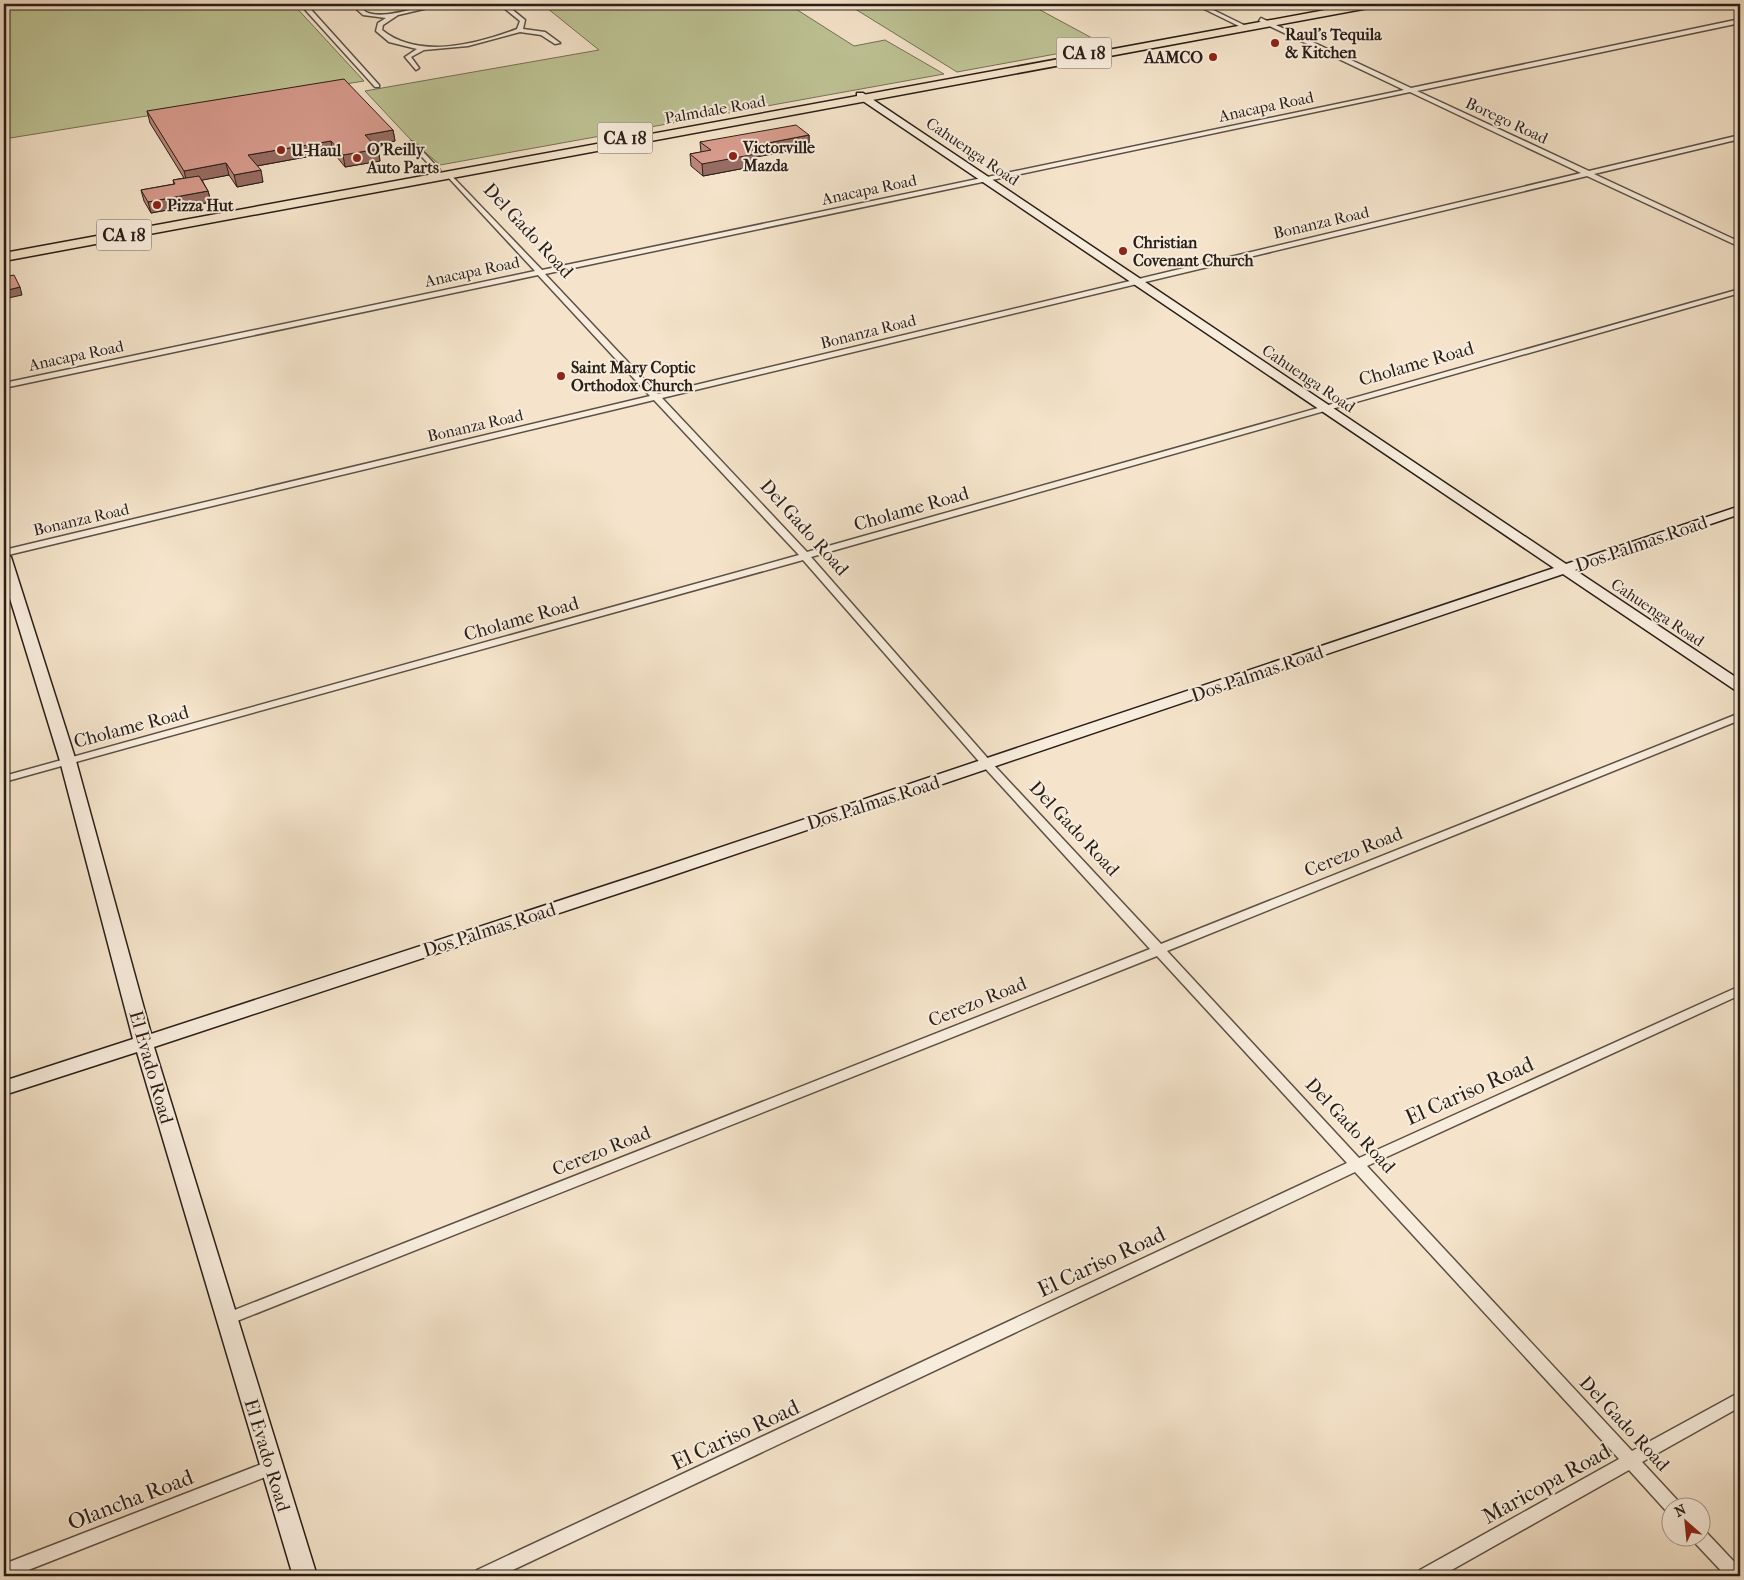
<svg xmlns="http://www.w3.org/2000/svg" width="1744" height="1580" font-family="'IM FELL French Canon',serif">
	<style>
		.green { fill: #bec496; stroke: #747157 }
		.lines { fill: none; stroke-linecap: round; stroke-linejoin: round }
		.street-casing { stroke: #5c5045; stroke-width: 3 }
		.secondary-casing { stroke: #291e18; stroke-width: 3 }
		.highway-casing { stroke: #291e18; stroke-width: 3 }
		.street { fill: #f8eddd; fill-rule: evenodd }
		.secondary { fill: #f8eddd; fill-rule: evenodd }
		.highway { fill: #f5e4cb; fill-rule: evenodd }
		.wall { fill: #ba867a; stroke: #291e18 }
		.shaded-wall { fill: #976d63; stroke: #291e18 }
		.building { fill: #d89c8e; stroke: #291e18 }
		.poi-dot { fill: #8f2418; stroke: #f8eddd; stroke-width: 2 }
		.labels { text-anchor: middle; stroke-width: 4; stroke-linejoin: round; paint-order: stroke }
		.far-poi-label { font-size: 16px; font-weight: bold; fill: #291e18; stroke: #f8eddd; text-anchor: start }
		.far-street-label { font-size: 16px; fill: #291e18; stroke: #f8eddd }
		.shield { fill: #f8eddd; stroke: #675c53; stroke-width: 1 }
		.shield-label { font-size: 18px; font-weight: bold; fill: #291e18 }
		.street-label { font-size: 19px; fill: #291e18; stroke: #f8eddd }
		.near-street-label { font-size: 22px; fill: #291e18; stroke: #f8eddd }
	</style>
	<rect width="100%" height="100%" fill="#f5e4cb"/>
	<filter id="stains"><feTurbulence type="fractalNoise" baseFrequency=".004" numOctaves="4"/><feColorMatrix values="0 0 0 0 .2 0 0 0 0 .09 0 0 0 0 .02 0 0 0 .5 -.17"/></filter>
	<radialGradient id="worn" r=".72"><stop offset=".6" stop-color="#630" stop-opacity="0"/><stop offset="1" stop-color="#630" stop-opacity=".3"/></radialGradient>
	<g class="green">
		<path d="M4 4H293L364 81 4 139Z"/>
		<path d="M542 4H788L854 46 885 40 944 74 440 165 411 140 365 91 599 50Z"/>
		<path d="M847 4H1029L1105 45 957 72Z"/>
	</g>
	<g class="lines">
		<defs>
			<g id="street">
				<path d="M300 4H306L379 85V87H375Z"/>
				<path d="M353 4H357C360 6 363 10 366 12 384 21 423 4 445 4L398 15 383 25 382 30C419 60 477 44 517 29L520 21 504 8 505 4H511L509 7 525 20 523 29 545 32 560 43 555 44 541 35 520 32 468 46 424 50 411 57 419 68 416 70 405 57 417 49 389 42 376 31 378 23 386 18 363 15 353 6Z"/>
				<path d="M1194 4H1201L1250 28 1245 29Z"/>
				<path d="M1261 18 1411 88 1740 19V23L1417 91 1589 171 1740 135V139L1594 174 1740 242V247L1587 176 662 398 807 552 1740 289V293L811 557 991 762 1161 944 1740 713V720L1167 951 1359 1158 1740 986V995L1367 1166 1632 1451 1740 1392V1407L1642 1462 1680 1503 1682 1508H1672V1515L1668 1513 1629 1470 1441 1576H1418L1420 1570 1619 1459 1355 1172 500 1576H475L477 1570 1347 1163 1157 956 232 1323 227 1325 222 1323 219 1319 222 1315 1150 949 983 766 803 560 4 782V776L799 555 654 400 4 556V550L650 396 538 275 4 388V383L535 271 447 176V174L449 173 542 270 1404 90 1259 21ZM1410 92 1581 173 658 394 545 274Z"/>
				<path d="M410 142H414L440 170V172H436L410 144Z"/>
				<path d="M272 1460 278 1462 280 1467 278 1472 13 1576H4V1564Z"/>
				<path d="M1702 1530 1707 1533 1740 1568V1576H1726L1695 1543 1693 1538H1702Z"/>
			</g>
			<g id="secondary">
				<path d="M1726 4 1740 5V10L1727 6Z"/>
				<path d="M857 93H863L1566 564 1740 506V514L1575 570 1740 680V691L1735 690 1563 574 662 879 154 1047 317 1576H293L137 1052 4 1095V1081L133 1039 60 761 4 579V553L11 557 76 761 151 1034 650 871 1554 568 857 97Z"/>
			</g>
			<path id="highway" d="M1358 4H1379L1374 7 4 261V253Z"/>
		</defs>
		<use href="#street" class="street-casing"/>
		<use href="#secondary" class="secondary-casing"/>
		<use href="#highway" class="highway-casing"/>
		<use href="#street" class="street"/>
		<use href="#secondary" class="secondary"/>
		<use href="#highway" class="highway"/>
	</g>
	<g class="wall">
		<path d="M147 111 393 130 395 141 374 145 378 149 380 161 345 167 333 152 257 166 263 182 237 187 229 175 202 180 208 191 211 202 151 213 144 201 141 190 174 184 173 180 184 178 150 123Z"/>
		<path d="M809 135V147L756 157V166L703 176 691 166 690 154 701 152 700 142Z"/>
	</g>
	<g class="shaded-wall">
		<path d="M393 130 395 141 367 146 365 135Z"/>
		<path d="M809 135V147L756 157V166L703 176 702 164 747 147Z"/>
		<path d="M331 141 333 152 251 167 248 155Z"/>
		<path d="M378 149 380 161 345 167 343 155Z"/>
		<path d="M226 163 229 175 187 183 184 171Z"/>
		<path d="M261 170 263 182 237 187 234 175Z"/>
		<path d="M208 191 211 202 151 213 148 202Z"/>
		<path d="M20 287 22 295 4 299V291Z"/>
	</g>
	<g class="building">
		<path d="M344 79 393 130 365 135 378 149 343 155 331 141 248 155 261 170 234 175 226 163 184 171 147 111Z"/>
		<path d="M796 125 809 135 747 147 756 154 702 164 690 154 711 150 700 142Z"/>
		<path d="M199 176 208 191 148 202 141 190 175 184 173 180Z"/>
		<path d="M14 275 20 287 4 291V277Z"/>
	</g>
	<g class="poi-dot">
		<circle cx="1275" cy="43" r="5"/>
		<circle cx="1213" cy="57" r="5"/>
		<circle cx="281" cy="150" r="5"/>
		<circle cx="733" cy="156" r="5"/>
		<circle cx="357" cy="158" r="5"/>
		<circle cx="157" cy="205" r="5"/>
		<circle cx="1123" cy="251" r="5"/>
		<circle cx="561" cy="376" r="5"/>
	</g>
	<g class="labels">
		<g class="far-poi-label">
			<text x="1285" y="40">Raul's Tequila<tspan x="1285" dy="18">&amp; Kitchen</tspan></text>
			<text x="1203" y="63" text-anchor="end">AAMCO</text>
			<text x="743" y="153">Victorville<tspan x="743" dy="18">Mazda</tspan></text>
			<text x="367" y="155">O'Reilly<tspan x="367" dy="18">Auto Parts</tspan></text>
			<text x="291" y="156">U-Haul</text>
			<text x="167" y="211">Pizza Hut</text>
			<text x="1133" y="248">Christian<tspan x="1133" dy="18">Covenant Church</tspan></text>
			<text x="571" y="373">Saint Mary Coptic<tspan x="571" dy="18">Orthodox Church</tspan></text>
		</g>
		<g class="far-street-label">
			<text transform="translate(1266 106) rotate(-12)" y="6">Anacapa Road</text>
			<text transform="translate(715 109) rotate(-10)" y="6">Palmdale Road</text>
			<text transform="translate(1507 120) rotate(25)" y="6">Borego Road</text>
			<text transform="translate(973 151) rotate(34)" y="6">Cahuenga Road</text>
			<text transform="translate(869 189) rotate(-12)" y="6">Anacapa Road</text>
			<text transform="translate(1321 222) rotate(-13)" y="6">Bonanza Road</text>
			<text transform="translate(472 271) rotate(-12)" y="6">Anacapa Road</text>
			<text transform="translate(868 331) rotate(-14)" y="6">Bonanza Road</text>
			<text transform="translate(76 355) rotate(-12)" y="6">Anacapa Road</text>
			<text transform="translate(1309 378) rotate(34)" y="6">Cahuenga Road</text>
			<text transform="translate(475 425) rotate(-13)" y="6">Bonanza Road</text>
			<text transform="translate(81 519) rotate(-13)" y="6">Bonanza Road</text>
			<text transform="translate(1658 612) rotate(34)" y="6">Cahuenga Road</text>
		</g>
		<g class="shield">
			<rect x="1056.5" y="37.5" width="55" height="31" rx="4"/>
			<rect x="597.5" y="122.5" width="55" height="31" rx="4"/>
			<rect x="96.5" y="219.5" width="55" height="31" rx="4"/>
		</g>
		<g class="shield-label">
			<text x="1084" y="59">CA 18</text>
			<text x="625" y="144">CA 18</text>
			<text x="124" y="241">CA 18</text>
		</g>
		<g class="street-label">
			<text transform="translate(529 230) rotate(47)" y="7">Del Gado Road</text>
			<text transform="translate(1416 363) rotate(-16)" y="7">Cholame Road</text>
			<text transform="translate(911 508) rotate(-16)" y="7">Cholame Road</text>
			<text transform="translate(805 527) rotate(48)" y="7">Del Gado Road</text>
			<text transform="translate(1641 543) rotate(-19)" y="7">Dos Palmas Road</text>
			<text transform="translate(521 618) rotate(-16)" y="7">Cholame Road</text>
			<text transform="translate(1257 673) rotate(-19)" y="7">Dos Palmas Road</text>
			<text transform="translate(131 726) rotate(-15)" y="7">Cholame Road</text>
			<text transform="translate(873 802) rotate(-18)" y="7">Dos Palmas Road</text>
			<text transform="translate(1075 828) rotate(47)" y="7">Del Gado Road</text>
			<text transform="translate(1353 851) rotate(-22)" y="7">Cerezo Road</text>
			<text transform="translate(489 929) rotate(-18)" y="7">Dos Palmas Road</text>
			<text transform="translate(977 1001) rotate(-22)" y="7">Cerezo Road</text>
			<text transform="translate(152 1067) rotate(74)" y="7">El Evado Road</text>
			<text transform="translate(1351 1125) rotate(47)" y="7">Del Gado Road</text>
			<text transform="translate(601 1150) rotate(-22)" y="7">Cerezo Road</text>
			<text transform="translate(1625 1423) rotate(47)" y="7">Del Gado Road</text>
			<text transform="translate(268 1455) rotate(73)" y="7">El Evado Road</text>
		</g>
		<g class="near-street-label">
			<text transform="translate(1469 1090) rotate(-24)" y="8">El Cariso Road</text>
			<text transform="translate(1101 1261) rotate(-25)" y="8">El Cariso Road</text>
			<text transform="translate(735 1434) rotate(-25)" y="8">El Cariso Road</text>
			<text transform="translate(1546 1483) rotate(-29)" y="8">Maricopa Road</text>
			<text transform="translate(130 1499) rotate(-21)" y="8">Olancha Road</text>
		</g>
	</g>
	<rect width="1744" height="1580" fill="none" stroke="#f5e4cb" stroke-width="20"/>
	<rect x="5" y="5" width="1734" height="1570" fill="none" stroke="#291e18" stroke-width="2.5"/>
	<rect x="10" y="10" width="1724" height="1560" fill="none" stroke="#291e18"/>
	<g transform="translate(1686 1522) rotate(333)"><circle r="24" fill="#f8eddd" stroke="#a59a8e"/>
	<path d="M0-4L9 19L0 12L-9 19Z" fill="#8f2418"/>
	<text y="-8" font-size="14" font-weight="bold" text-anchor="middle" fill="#291e18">N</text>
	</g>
	<rect width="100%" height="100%" filter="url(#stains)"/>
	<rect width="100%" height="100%" fill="url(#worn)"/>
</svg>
